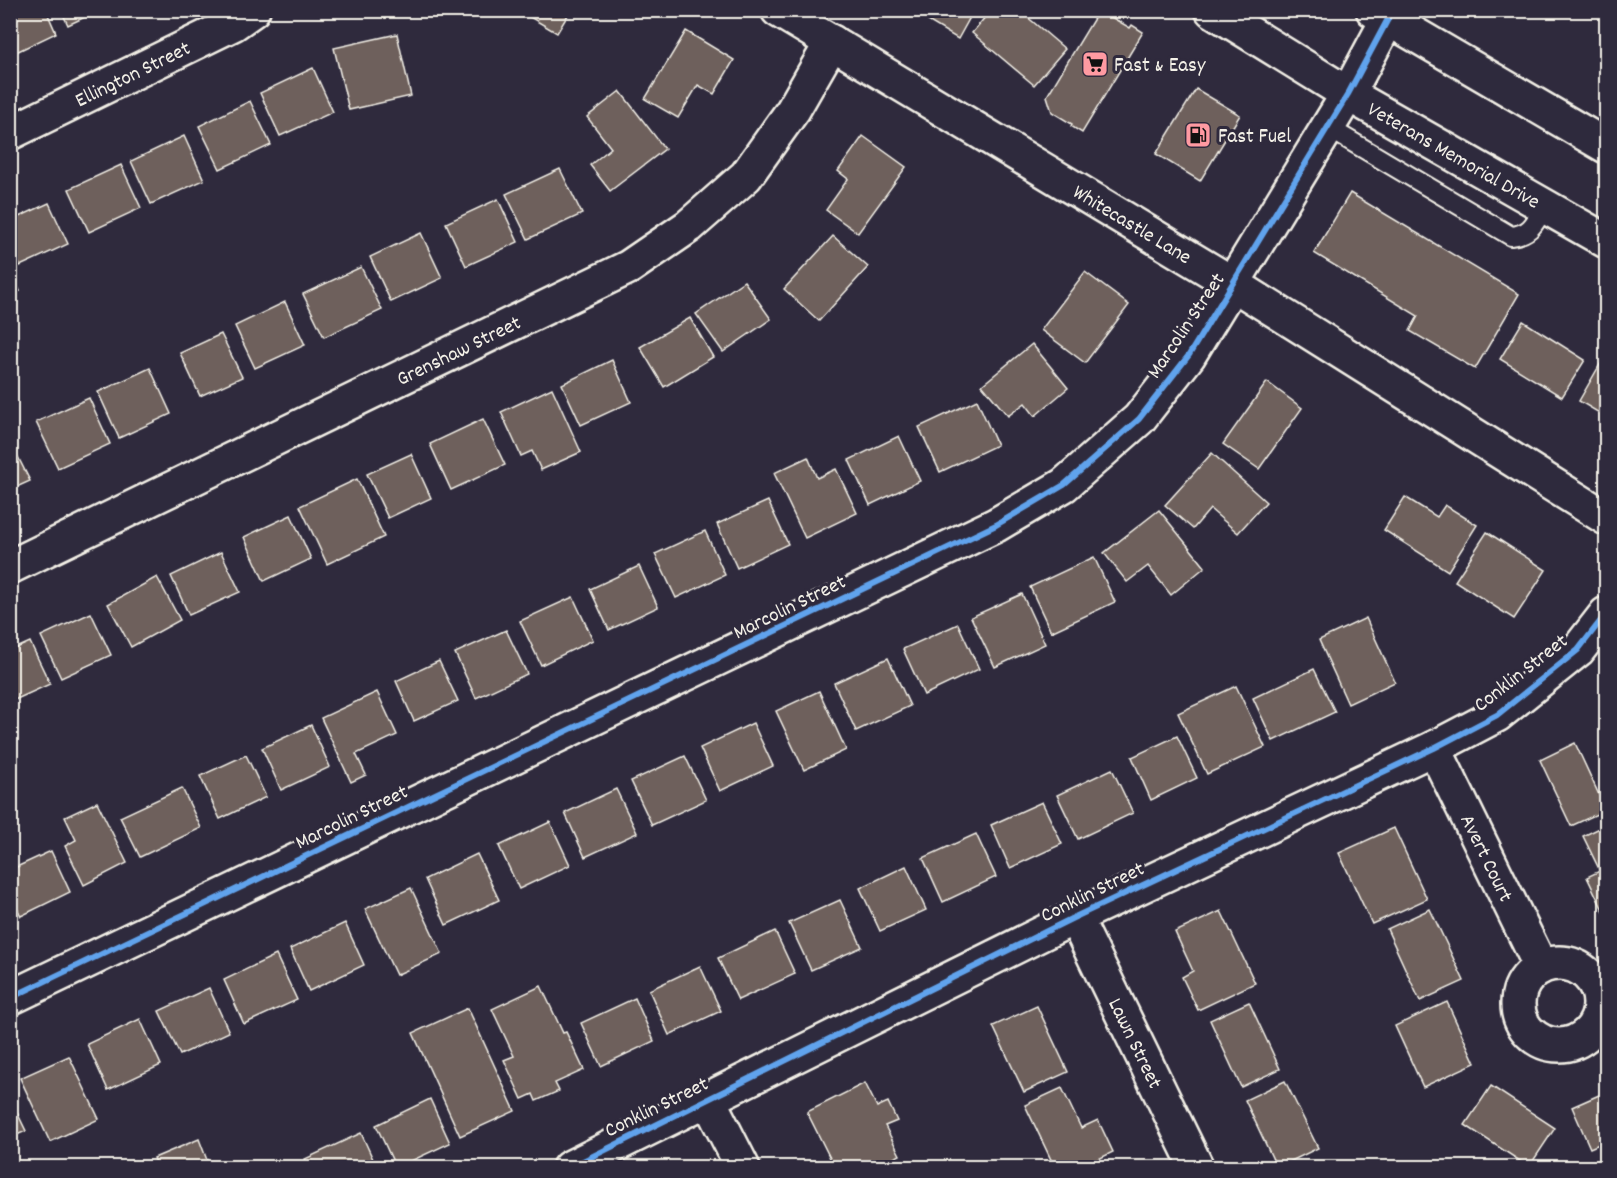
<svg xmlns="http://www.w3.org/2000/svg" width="1617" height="1178" font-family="Dekko,sans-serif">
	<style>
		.building { fill: #6e605c; stroke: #f4f1e8; stroke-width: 1.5 }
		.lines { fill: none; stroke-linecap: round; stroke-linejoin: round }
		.service-casing { stroke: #f4f1e8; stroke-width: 22 }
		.minor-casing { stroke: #f4f1e8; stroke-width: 38 }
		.secondary-casing { stroke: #f4f1e8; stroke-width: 38 }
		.service { stroke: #2f2a3d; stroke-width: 18 }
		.minor { stroke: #2f2a3d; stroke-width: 33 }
		.secondary { stroke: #2f2a3d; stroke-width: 33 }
		.cycleway-casing { stroke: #2f2a3d; stroke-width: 10 }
		.cycleway { stroke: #60a3ed; stroke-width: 6 }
		.labels { text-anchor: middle; stroke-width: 6; stroke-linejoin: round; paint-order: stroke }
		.poi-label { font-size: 21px; fill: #f4f1e8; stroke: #2f2a3d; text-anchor: start }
		.street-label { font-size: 21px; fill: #f4f1e8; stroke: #2f2a3d }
	</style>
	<rect width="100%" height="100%" fill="#2f2a3d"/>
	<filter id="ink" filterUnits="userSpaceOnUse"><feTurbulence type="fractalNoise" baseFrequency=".0167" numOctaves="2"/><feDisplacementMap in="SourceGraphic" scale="12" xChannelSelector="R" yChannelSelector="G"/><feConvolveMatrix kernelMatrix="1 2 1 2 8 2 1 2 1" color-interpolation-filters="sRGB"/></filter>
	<g filter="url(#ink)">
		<g class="building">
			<path d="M10 10H46L56 33 10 55Z"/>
			<path d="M61 10H100L68 25Z"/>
			<path d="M518 10H571L557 33Z"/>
			<path d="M928 10H974L958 39 923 18Z"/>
			<path d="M991 10H1019L1065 49 1034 85 972 33Z"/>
			<path d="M1099 10 1130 28 1132 25 1143 32 1082 133 1071 126 1072 124 1052 112 1047 96Z"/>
			<path d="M686 31 734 60 714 94 698 85 678 118 645 99Z"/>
			<path d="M397 34 411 96 349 110 334 48Z"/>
			<path d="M313 68 333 112 280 136 260 93Z"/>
			<path d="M1196 89 1240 115 1200 181 1156 154Z"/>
			<path d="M620 91 665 149 610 191 590 165 611 148 587 117Z"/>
			<path d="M250 101 271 145 220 169 199 126Z"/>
			<path d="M184 136 204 180 151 204 131 161Z"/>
			<path d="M863 136 906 167 858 233 826 210 848 179 838 171Z"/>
			<path d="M121 165 141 208 89 232 69 189Z"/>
			<path d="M560 169 582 214 528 239 506 194Z"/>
			<path d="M1350 193 1519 294 1475 369 1410 331 1418 316 1314 253Z"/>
			<path d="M498 199 518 242 466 266 446 223Z"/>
			<path d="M49 203 68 244 20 266 10 244V221Z"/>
			<path d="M421 233 442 278 391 302 370 257Z"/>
			<path d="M833 236 868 267 819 321 784 289Z"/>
			<path d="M361 267 382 310 324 337 303 294Z"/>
			<path d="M10 271 20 291 10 295Z"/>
			<path d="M1085 272 1129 305 1085 363 1041 330Z"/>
			<path d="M744 281 771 319 723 352 696 314Z"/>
			<path d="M285 302 305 345 255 368 235 326Z"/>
			<path d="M690 318 713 357 664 387 640 347Z"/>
			<path d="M1523 321 1585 360 1562 397 1500 359Z"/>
			<path d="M221 334 242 377 200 396 180 353Z"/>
			<path d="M1032 344 1068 388 1035 416 1025 403 1008 416 982 385Z"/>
			<path d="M1606 354V417L1579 401Z"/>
			<path d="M612 360 631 402 581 425 562 384Z"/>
			<path d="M150 368 171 414 119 438 98 392Z"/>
			<path d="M1267 382 1302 408 1259 469 1223 444Z"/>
			<path d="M552 388 581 452 541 470 532 451 521 456 501 412Z"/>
			<path d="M89 398 110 444 58 468 36 422Z"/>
			<path d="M977 400 997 445 940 472 919 427Z"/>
			<path d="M483 419 505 465 451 490 430 444Z"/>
			<path d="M899 436 920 481 870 505 849 460Z"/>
			<path d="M10 441 30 481 10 490Z"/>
			<path d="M1212 453 1266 502 1238 533 1210 509 1193 529 1165 505Z"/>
			<path d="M411 454 431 498 388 518 367 474Z"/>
			<path d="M808 457 817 478 836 469 857 513 805 538 774 473Z"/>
			<path d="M357 479 384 537 327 564 300 506Z"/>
			<path d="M1405 497 1437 517 1445 505 1477 525 1448 571 1384 530Z"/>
			<path d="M768 501 788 544 737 568 717 524Z"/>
			<path d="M1159 510 1205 567 1171 595 1148 566 1127 582 1104 553Z"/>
			<path d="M291 515 311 559 264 581 244 537Z"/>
			<path d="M705 531 725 575 676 598 655 554Z"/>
			<path d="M1487 532 1546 570 1514 619 1455 581Z"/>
			<path d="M221 552 240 592 189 615 171 576Z"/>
			<path d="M1094 557 1115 602 1051 632 1030 587Z"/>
			<path d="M639 566 658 607 609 630 590 589Z"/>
			<path d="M157 577 180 620 131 647 108 604Z"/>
			<path d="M1022 594 1045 644 995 667 971 617Z"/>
			<path d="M573 597 593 640 541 665 520 621Z"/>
			<path d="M91 613 111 655 61 678 41 636Z"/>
			<path d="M1366 618 1395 682 1348 704 1319 640Z"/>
			<path d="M958 624 979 669 924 695 903 649Z"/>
			<path d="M506 630 527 674 476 698 455 653Z"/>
			<path d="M30 642 50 684 10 702V651Z"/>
			<path d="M888 658 910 706 856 731 834 683Z"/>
			<path d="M439 661 458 701 414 721 396 681Z"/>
			<path d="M1314 669 1335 712 1273 741 1253 698Z"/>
			<path d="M1236 686 1265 747 1207 774 1178 713Z"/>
			<path d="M819 691 846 750 804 770 776 711Z"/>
			<path d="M377 692 397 735 356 754 366 775 351 782 321 718Z"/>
			<path d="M753 723 773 766 720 791 700 748Z"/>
			<path d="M311 725 330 767 281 790 262 748Z"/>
			<path d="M1177 736 1197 778 1151 800 1132 757Z"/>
			<path d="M1575 743 1606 810 1571 826 1540 760Z"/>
			<path d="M246 755 266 797 220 819 200 776Z"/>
			<path d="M685 756 706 800 652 825 631 781Z"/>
			<path d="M1112 769 1133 813 1078 839 1057 795Z"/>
			<path d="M182 788 201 828 140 857 120 817Z"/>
			<path d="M616 789 637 833 585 857 565 813Z"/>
			<path d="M97 802 127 863 84 885 65 846 76 840 65 817Z"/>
			<path d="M1042 802 1062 844 1010 868 991 825Z"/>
			<path d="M550 822 570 865 519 889 499 846Z"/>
			<path d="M1606 825V911L1604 912 1587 877 1600 871 1583 836Z"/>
			<path d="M1394 828 1427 899 1372 924 1339 853Z"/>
			<path d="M976 834 996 877 943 902 923 858Z"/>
			<path d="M51 851 70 892 21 916 10 894V870Z"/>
			<path d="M477 854 499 900 446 925 425 879Z"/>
			<path d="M906 866 926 910 880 931 860 888Z"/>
			<path d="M411 888 442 954 396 975 365 909Z"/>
			<path d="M840 900 862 947 811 970 789 923Z"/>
			<path d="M1430 909 1464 981 1420 1001 1387 929Z"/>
			<path d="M1221 911 1255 983 1198 1010 1182 977 1193 971 1175 932Z"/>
			<path d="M345 923 364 965 309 991 290 949Z"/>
			<path d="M775 931 795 974 738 1000 718 958Z"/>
			<path d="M276 955 297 1000 244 1024 224 980Z"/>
			<path d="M700 966 721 1011 669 1035 649 990Z"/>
			<path d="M541 986 563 1033 566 1032 584 1070 555 1083 559 1091 536 1101 533 1094 522 1099 504 1060 514 1056 492 1009Z"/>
			<path d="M209 988 229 1032 180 1055 159 1011Z"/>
			<path d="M635 998 654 1041 601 1066 581 1023Z"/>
			<path d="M1249 1002 1280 1069 1241 1087 1210 1020Z"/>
			<path d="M1447 1002 1475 1063 1423 1087 1395 1026Z"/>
			<path d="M1037 1006 1068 1072 1024 1092 993 1026Z"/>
			<path d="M468 1008 515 1111 460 1136 413 1033Z"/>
			<path d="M140 1019 161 1065 108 1090 87 1044Z"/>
			<path d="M69 1056 99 1119 50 1142 20 1078Z"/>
			<path d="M1285 1081 1318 1148 1277 1168 1245 1100Z"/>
			<path d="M865 1083 877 1107 888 1102 897 1121 885 1126 900 1155 874 1168H835L807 1112Z"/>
			<path d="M1491 1086 1555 1128 1529 1167 1465 1125Z"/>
			<path d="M1062 1088 1081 1128 1098 1120 1113 1152 1080 1168H1055L1025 1105Z"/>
			<path d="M1606 1092V1141L1590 1148 1572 1107Z"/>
			<path d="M10 1098 26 1131 10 1138Z"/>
			<path d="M430 1099 450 1143 396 1168 376 1125Z"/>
			<path d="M361 1133 377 1168H309L305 1159Z"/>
			<path d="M199 1139 210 1168H158L154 1158Z"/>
		</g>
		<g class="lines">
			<defs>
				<path id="service" d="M1327 127 1511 236C1532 234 1535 222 1545 206"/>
				<g id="minor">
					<path id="s1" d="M778 10 1233 284 1606 518"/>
					<path id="s2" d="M10 133 233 24 253 10"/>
					<path id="s3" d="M10 567 629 267 689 226 746 176 793 110 832 42"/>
					<path id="s4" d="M1434 748 1541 967"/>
					<path id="s5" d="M1075 917 1197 1168"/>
					<circle cx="1559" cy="1004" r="41"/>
					<path d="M10 998 996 525 1064 485 1139 419 1189 355 1348 94 1388 19"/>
					<path d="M708 1099 743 1168"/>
					<path d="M569 1168 1075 917 1434 748 1497 715 1578 650 1606 614"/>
				</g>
				<g id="secondary">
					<path id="s6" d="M1212 10 1348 94 1606 241"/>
					<path d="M1373 10 1606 146"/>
				</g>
			</defs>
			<use href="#service" class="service-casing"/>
			<use href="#minor" class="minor-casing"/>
			<use href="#secondary" class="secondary-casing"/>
			<use href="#service" class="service"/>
			<use href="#minor" class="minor"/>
			<use href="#secondary" class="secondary"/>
			<defs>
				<g id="cycleway">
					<path d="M10 998 996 525 1064 485 1139 419 1189 355 1348 94 1388 19"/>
					<path d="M569 1168 1075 917 1434 748 1497 715 1578 650 1606 614"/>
				</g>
			</defs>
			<use href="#cycleway" class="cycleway-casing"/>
			<use href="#cycleway" class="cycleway"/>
		</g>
	</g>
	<defs>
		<symbol id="supermarket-square" viewBox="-11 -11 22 22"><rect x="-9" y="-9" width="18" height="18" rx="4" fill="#ff9aa2" stroke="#2f2a3d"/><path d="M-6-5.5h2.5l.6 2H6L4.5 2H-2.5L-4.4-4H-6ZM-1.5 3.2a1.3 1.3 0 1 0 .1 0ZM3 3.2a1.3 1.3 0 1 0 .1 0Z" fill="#111"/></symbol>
		<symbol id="fuel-square" viewBox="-11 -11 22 22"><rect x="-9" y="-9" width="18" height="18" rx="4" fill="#ff9aa2" stroke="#2f2a3d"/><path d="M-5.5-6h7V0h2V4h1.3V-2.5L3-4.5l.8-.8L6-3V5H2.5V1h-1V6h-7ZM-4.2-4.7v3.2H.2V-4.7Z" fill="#111"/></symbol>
	</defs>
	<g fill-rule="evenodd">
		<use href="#supermarket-square" x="1080" y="49" width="30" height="30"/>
		<use href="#fuel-square" x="1183" y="120" width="30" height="30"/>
	</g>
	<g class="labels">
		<g class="poi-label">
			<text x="1114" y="71">Fast &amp; Easy</text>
			<text x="1218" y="142">Fast Fuel</text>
		</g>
		<g class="street-label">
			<text dy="7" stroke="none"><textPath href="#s2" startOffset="136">Ellington Street</textPath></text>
			<text dy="7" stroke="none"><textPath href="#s6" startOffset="282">Veterans Memorial Drive</textPath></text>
			<text dy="7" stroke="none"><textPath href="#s1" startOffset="414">Whitecastle Lane</textPath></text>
			<text transform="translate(1185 325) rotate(-56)" y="7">Marcolin Street</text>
			<text dy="7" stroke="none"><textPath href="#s3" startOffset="498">Grenshaw Street</textPath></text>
			<text transform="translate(789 606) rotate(-26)" y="7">Marcolin Street</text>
			<text transform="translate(1520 672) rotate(-38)" y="7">Conklin Street</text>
			<text transform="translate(351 816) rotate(-26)" y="7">Marcolin Street</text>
			<text dy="7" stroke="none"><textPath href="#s4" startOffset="122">Avert Court</textPath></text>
			<text transform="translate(1092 891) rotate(-26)" y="7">Conklin Street</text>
			<text dy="7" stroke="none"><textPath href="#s5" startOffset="140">Lawn Street</textPath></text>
			<text transform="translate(656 1106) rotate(-26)" y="7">Conklin Street</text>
		</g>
	</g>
	<rect width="1617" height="1178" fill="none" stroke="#2f2a3d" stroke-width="36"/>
	<rect x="18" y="18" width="1581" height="1142" fill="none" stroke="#f4f1e8" stroke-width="2" filter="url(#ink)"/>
</svg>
